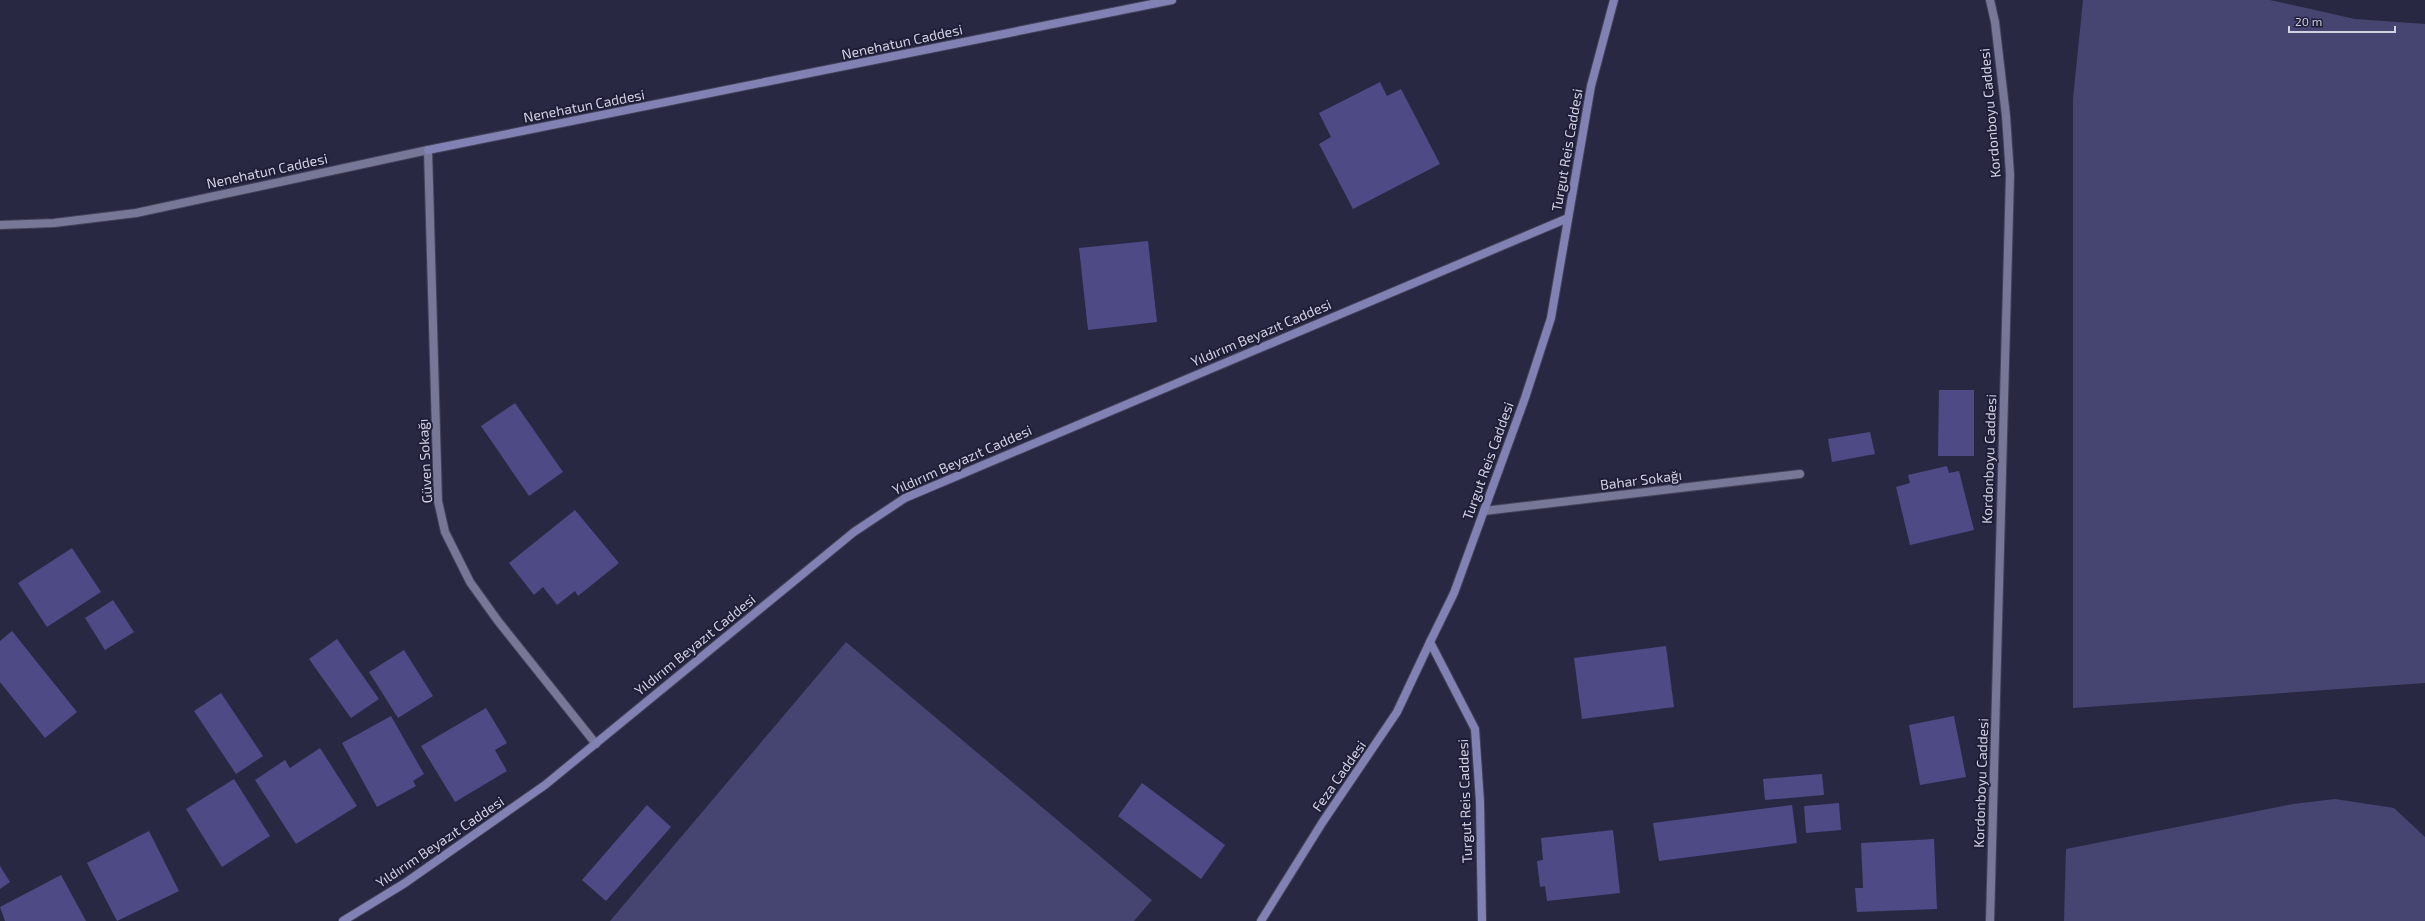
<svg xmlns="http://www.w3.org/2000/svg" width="2425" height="921" font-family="'Exo 2',sans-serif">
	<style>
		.green { fill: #464571 }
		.building { fill: #4d4a85 }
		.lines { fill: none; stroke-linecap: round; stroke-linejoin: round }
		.street-casing { stroke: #434259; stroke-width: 10 }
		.secondary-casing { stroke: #434259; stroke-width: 10 }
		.street { stroke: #777798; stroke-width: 8 }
		.secondary { stroke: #8281b3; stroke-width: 8 }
		.labels { text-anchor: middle; stroke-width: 4; stroke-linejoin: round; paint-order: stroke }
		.street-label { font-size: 14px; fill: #d1d1e3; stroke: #1f1e38 }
	</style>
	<rect width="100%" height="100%" fill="#282843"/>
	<g class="green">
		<path d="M2083 0H2270L2355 19 2425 24V683L2073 708V99Z"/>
		<path d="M846 642 1152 900 1134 921H610Z"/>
		<path d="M2335 799 2394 808 2425 837V921H2064L2066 849 2293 804Z"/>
	</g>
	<g class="building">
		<path d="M1380 82 1387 96 1401 89 1440 164 1353 209 1319 144 1331 137 1319 113Z"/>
		<path d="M1148 241 1157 322 1088 330 1079 248Z"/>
		<path d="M1939 390H1974V456H1938Z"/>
		<path d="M515 403 563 472 529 496 481 426Z"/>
		<path d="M1870 432 1875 454 1832 462 1828 439Z"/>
		<path d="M1947 466 1949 473 1959 471 1974 530 1910 545 1896 487 1910 483 1908 475Z"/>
		<path d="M575 510 619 563 578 596 575 591 557 605 543 587 534 595 509 563Z"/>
		<path d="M72 548 101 592 47 627 18 583Z"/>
		<path d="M113 600 134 632 105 650 85 618Z"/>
		<path d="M12 631 77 712 45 738 0 682V641Z"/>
		<path d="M337 639 379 699 351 718 309 659Z"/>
		<path d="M1666 646 1674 707 1582 719 1574 658Z"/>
		<path d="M404 650 433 696 398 718 369 672Z"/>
		<path d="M221 693 263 756 236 774 194 711Z"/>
		<path d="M486 708 507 743 495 750 507 771 455 802 421 746Z"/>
		<path d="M391 716 424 774 413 781 416 786 377 807 342 743Z"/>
		<path d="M1954 716 1966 777 1920 785 1909 725Z"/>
		<path d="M320 748 357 806 296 844 255 780 285 760 290 768Z"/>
		<path d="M1822 774 1824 795 1765 800 1763 779Z"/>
		<path d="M234 779 270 836 222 867 186 809Z"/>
		<path d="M1142 783 1225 845 1201 879 1118 816Z"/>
		<path d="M1839 803 1841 830 1806 833 1804 806Z"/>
		<path d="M647 805 671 827 606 901 582 880Z"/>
		<path d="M1792 805 1797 843 1659 861 1653 823Z"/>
		<path d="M1613 830 1620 893 1547 901 1545 886 1540 887 1537 861 1543 860 1541 838Z"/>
		<path d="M149 831 179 891 117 921 87 863Z"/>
		<path d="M1934 839 1937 909 1857 912 1855 888H1863L1861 843Z"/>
		<path d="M0 866 10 882 0 889Z"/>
		<path d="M61 875 86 921H5L0 907Z"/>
	</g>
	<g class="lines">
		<defs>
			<g id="street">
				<path d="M1990 0 1995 22 2006 116 2010 175 1990 921"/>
				<path d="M0 225 54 223 136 213 428 150 438 501 445 532 470 582 498 621 596 744"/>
				<path d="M1484 511 1800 474"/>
			</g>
			<g id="secondary">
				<path d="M428 150 1172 0"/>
				<path d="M343 921 405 883 545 785 854 532 905 498 1568 218"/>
				<path d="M1261 921 1322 823 1397 712 1430 642"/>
				<path d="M1482 921 1480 802 1475 729 1430 642 1454 593 1525 398 1551 318 1591 86 1614 0"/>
			</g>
		</defs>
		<use href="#street" class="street-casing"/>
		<use href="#secondary" class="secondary-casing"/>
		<use href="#street" class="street"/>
		<use href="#secondary" class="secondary"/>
	</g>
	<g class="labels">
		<g class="street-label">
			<text transform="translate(902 42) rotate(-12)" y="5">Nenehatun Caddesi</text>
			<text transform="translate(584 106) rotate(-11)" y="5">Nenehatun Caddesi</text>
			<text transform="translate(1990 113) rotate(-95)" y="5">Kordonboyu Caddesi</text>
			<text transform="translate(1567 150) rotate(-80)" y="5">Turgut Reis Caddesi</text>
			<text transform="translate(267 171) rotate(-12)" y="5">Nenehatun Caddesi</text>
			<text transform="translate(1261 333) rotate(-23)" y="5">Yıldırım Beyazıt Caddesi</text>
			<text transform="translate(1989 459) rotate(-88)" y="5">Kordonboyu Caddesi</text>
			<text transform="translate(962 460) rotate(-24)" y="5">Yıldırım Beyazıt Caddesi</text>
			<text transform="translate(425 461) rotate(-93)" y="5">Güven Sokağı</text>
			<text transform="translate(1488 461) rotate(-70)" y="5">Turgut Reis Caddesi</text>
			<text transform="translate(1641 480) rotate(-7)" y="5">Bahar Sokağı</text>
			<text transform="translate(695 645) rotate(-39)" y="5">Yıldırım Beyazıt Caddesi</text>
			<text transform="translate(1339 776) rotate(-55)" y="5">Feza Caddesi</text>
			<text transform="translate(1981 783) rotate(-88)" y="5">Kordonboyu Caddesi</text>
			<text transform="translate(1465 801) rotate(-92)" y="5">Turgut Reis Caddesi</text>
			<text transform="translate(440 842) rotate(-34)" y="5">Yıldırım Beyazıt Caddesi</text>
		</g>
	</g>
	<path d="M2289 26v6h106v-6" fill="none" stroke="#d1d1e3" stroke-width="2"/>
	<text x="2295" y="26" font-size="12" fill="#d1d1e3" stroke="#1f1e38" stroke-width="3" paint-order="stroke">20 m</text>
</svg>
